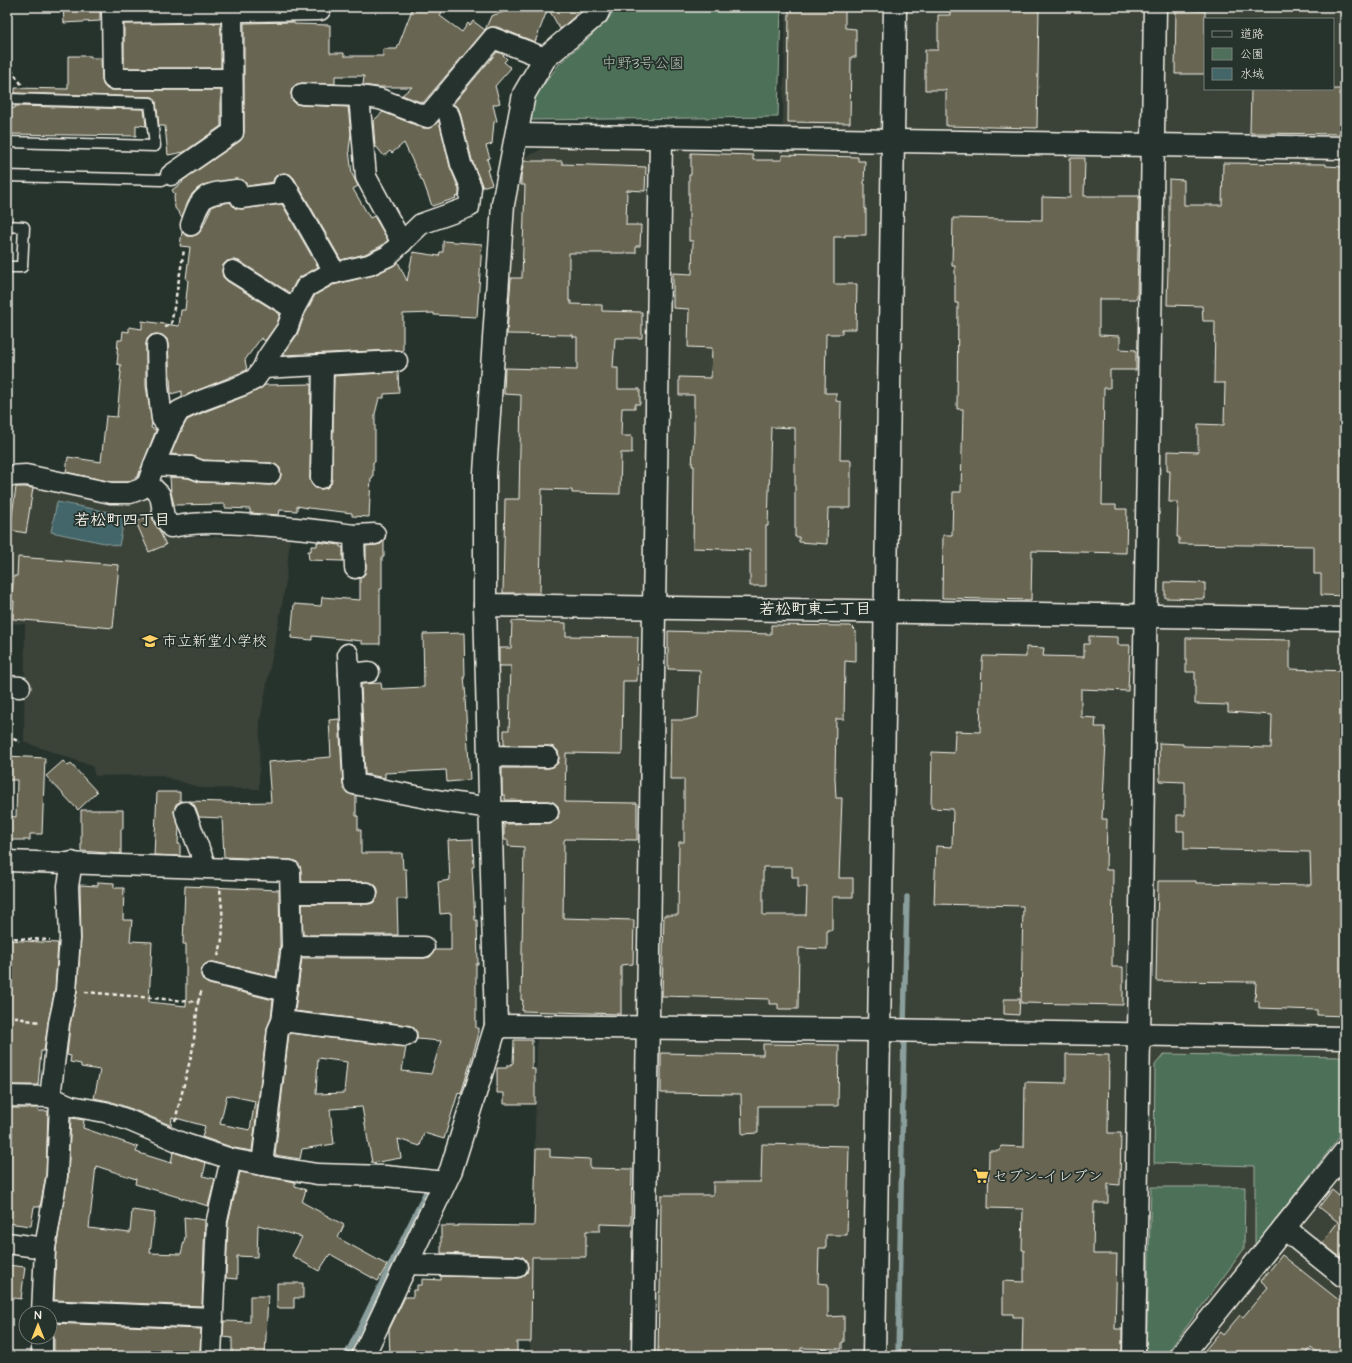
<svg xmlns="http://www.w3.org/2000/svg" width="1352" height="1363" font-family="'Architects Daughter','Klee One',sans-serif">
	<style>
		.built { fill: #3a4238; fill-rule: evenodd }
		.green { fill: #4e6f59; stroke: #a1b0a0 }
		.water { fill: #436669; stroke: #8a9e9c }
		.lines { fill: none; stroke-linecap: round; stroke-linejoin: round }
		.stream { stroke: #8a9e9c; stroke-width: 5.5 }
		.building { fill: #686652; stroke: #f4f1e8; fill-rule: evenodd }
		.service-casing { stroke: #f4f1e8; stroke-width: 13 }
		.minor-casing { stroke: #f4f1e8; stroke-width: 23 }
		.tertiary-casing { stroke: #f4f1e8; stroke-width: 25 }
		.path { stroke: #f4f1e8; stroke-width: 2.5; stroke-dasharray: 4 3; stroke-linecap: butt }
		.service { stroke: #26332d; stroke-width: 10 }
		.minor { stroke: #26332d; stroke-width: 20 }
		.tertiary { stroke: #26332d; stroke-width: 22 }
		.labels { text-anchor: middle; stroke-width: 3.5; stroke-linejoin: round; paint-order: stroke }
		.park-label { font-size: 15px; fill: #b2bdaf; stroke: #26332d }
		.poi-label { font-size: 15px; fill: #f4f1e8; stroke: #26332d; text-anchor: start }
		.neighbourhood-label { font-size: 16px; font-weight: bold; fill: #f4f1e8; stroke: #26332d }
	</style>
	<rect width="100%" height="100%" fill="#26332d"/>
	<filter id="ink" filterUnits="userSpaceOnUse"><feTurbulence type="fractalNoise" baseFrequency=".025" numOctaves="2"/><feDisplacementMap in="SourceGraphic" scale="8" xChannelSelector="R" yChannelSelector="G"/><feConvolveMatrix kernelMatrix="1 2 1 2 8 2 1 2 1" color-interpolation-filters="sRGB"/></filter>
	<g filter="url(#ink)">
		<g class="built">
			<path d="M786 7H1345V1356H530L537 1037 501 1035 491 469 516 161 544 148 782 150ZM1205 19H1333V89H1205Z"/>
			<path d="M7 482H22L114 502 148 497 159 522 173 536 290 538 285 588 260 721 259 789 202 788 158 775 95 776 92 766 24 742 25 624 7 623Z"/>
		</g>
		<g class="green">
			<path d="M615 7H781L778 117 530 120 535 96 560 63 590 37 610 17Z"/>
			<path d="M1164 1054 1345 1057V1130L1255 1246V1166L1154 1163 1155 1065Z"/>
			<path d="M1151 1187H1245L1244 1249 1165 1356H1146Z"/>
		</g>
		<path class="water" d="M57 502 125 515 119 546 51 532Z"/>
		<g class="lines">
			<g class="stream">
				<path d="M904 1027 907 897"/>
				<path d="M346 1356 429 1186"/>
				<path d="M898 1356 904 1035"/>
			</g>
		</g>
		<g class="building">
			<path d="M63 7H100V21L64 23Z"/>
			<path d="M413 7H444L440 16 462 32 468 23 470 25 473 21 485 30 423 103 402 95 412 87H377L363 85 364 76H335V84L302 83 297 84 292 88 291 93 292 100 296 104 301 105 348 107 351 133 349 150 352 174 358 186 353 189 370 218 374 216 388 240 381 246 365 254 341 260 294 178 290 174 284 173 278 174 274 178 273 182 248 186 243 180 236 179 206 184 198 188 192 194 182 217 175 208 174 196 175 195 172 190 183 182 182 181 240 141 243 137 244 132V23L294 22V24L330 25V53H344V56H383V49H397Z"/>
			<path d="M518 7H579L575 16 560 29 548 8 535 42 497 27H491L485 30 491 16Z"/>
			<path d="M789 7H845V28L856 29V57H851L850 123 788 122Z"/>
			<path d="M950 7H1039L1037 128 946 126V90H925V50H938V15H950Z"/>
			<path d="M1176 7H1192V10L1205 11V74H1175Z"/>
			<path d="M221 23V68H124V24Z"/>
			<path d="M497 52 501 53 507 59 504 62 511 68 495 86 500 103 493 105 497 121 494 122 492 144 486 146 490 158 487 159 490 169 487 170 492 184 482 187 472 160 460 112 458 107 453 104Z"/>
			<path d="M68 56H91V58H101L102 79 103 84 107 89 113 90H221V126L184 152 168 155 165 126H159L156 102 153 97 15 93V88L68 89Z"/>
			<path d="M1251 89H1345V134L1250 133Z"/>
			<path d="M15 106 144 109 146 126 136 125V136L7 134V108H15Z"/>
			<path d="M383 112 423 128H430L439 121 450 167 459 189V196L455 197 456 198 432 206 423 181H422L404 143 392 153 390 151 384 156 375 145 373 121Z"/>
			<path d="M691 153 753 155V160H782V155L858 157V161H865L864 184H865V209H866V235H845V237H834V284H857L856 329H842V334H826L825 393H836V401L841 402 840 460H851V508H828L827 544 799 542V537H795V428L771 427 768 526H766V586H750V550L693 548 694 466H692L694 433V395H679V377L711 378 712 348 688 347 689 309 673 308V273L692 274 693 241H689V175H691Z"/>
			<path d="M1070 158H1085L1084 196H1139L1137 299H1099V335L1120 336V349L1136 350V370H1110V388H1104L1102 505H1116V509H1127L1126 553 1032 551 1031 600 942 598 943 535H952L953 492H961L963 409H957L958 303H955V266H952L953 218 1042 220V197L1070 198Z"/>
			<path d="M524 161H562V164L646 167 645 191 627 190 626 225H641L640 246H636V253H569V301H571V304L602 305V311L642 312V338H615L613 368H618V389H640V404H635V408H622L621 436H632V453H621L620 494 572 493V490L542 489 540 593H503L505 499H519L521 395 504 394 505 368 577 370V337H573V335L507 334 511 278H522L525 185H521V176Z"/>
			<path d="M1223 163 1326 164V166L1345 167V596L1321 595V574H1314V546L1179 544V537H1177L1178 502H1169L1170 471H1167V451L1198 452V424L1224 425 1225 383H1214L1215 321H1203L1202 306 1167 305 1169 229V179L1184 180V205H1222Z"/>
			<path d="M230 202 235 208 242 209 282 204 318 267 300 277 296 281 290 293 239 261 233 260 227 261 223 265 222 271 223 277 227 281 280 314 277 324 265 341 261 338 245 360 247 370 182 397V391L171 394 168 345 167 339 162 335 156 334 151 335 147 339 146 345V386L152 423 151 428 156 430 138 476 128 482H112L66 472 68 457 101 462 106 416 117 417 121 372H120L121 365 117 364 118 354H117L118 340H122L123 331 129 332V327L142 329V321L179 326 181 310H185L188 280 186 279 190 247 180 246 182 232 188 236H193L198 234 202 229 211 208 215 205Z"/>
			<path d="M443 241 482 244 477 317 434 315V313L403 314V351L396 350 283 355 297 335 305 314 315 295 333 285 374 275 393 266 398 262 407 281 413 252 439 256 440 252H443Z"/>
			<path d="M398 372 399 393 384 394V398H379L375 414V462H373V478H371L369 517 352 516V513L308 508 297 506V511L280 510 279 515 250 513V509L225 508V504L174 505 171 492 170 477 188 478 200 482 270 485 276 484 279 480 281 475 280 468 276 465 271 463 203 460 192 456 171 454 180 432 182 431V429L187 420 204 412 248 395 260 389 265 385 311 384 310 478 311 483 315 488 321 489 327 488 331 484 332 478 334 376Z"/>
			<path d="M16 487H25L33 488 26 533 10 530Z"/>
			<path d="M152 515 154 523 159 530 166 545 149 552 136 522Z"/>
			<path d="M384 540V557H382V589H380V644H362V641L312 636V640L291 638 294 604 321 606 322 597 360 600V578L365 574 366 568V546L376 545 381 544Z"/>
			<path d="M317 542 340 545V547H343V561L309 560 308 551H311V546H317Z"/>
			<path d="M18 557 119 565 113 628 13 619 14 601H11L14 576H17Z"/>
			<path d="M1165 582 1205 583V599L1165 598Z"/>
			<path d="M512 621 566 623V636L638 637 637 681H623L622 754 566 753 565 802 637 803V840L565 839 564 841 563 918 634 920 633 964 621 965V1014L522 1011 523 1000H521L524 847 508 846V840H504V824L548 823 553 822 558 818 559 812 558 806 553 802 548 801 505 800V795H502V768H548L553 767 558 763 559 757 558 751 554 747 549 746 504 745V730H509L511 666H499V648H511Z"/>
			<path d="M771 625 851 626 856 631V662L845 661 844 719H836L835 778 836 798H842L839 878H853V897H832V930H827V949L799 948 798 1009H778V1004H769V999L662 996 664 915H678L679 842H684V779H670L671 720H686L698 717 700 670 668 669V631L771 634ZM763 867H792V877H798V887H807L806 915H763Z"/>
			<path d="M464 633 465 676H464L466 698H465L470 780 447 782 446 770 385 773V778L365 774 361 684 381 683 382 689 424 687 423 634Z"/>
			<path d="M1089 636 1118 637V645H1130L1128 691 1081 689V717L1096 718 1095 727H1105L1106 742 1102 819H1107L1106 870H1113L1112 967H1123V1005L1021 1003 1023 906 934 904 936 846 952 847 953 809 931 808 932 752 954 753 955 731 980 732 982 662 983 656 1026 657V647L1044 648 1043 656 1084 657V644H1089Z"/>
			<path d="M1186 638 1290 640V669L1345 671V1016L1317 1015V1010L1259 1008V1001H1255L1256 982 1156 981 1158 881H1196V883L1311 885 1310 852 1184 849V831H1177V815H1185V782L1160 781 1159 743 1183 744V746L1271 748 1272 715 1228 712V705L1195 704V672H1186Z"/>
			<path d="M339 719 343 785 347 793 356 796V816H358V830H361V853H402L403 869H406L407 899H397L398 935H303L302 904H367L373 903 377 898 378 893 377 887 372 883 367 882H302L300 866 296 861 291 860 224 857 222 818 199 817 196 808 193 803 188 801 225 802V803L271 802 268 762 331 757 329 720Z"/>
			<path d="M7 756 45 758 42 834H30V840H7V816L16 817 17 780H7Z"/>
			<path d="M63 761 68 766 71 764 97 792 78 810 46 776Z"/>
			<path d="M157 792H180V801H182L176 804 174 811 179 827 178 844H180V856L154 855Z"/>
			<path d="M81 810H123V829H121V854L81 851Z"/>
			<path d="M473 839 474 867H472L475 920H477L478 964H476V1028H478V1037L461 1094 458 1093 444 1139 424 1133 420 1146 398 1139 401 1158 372 1163 362 1107 330 1109 334 1144 302 1149 300 1159 275 1155 289 1033 406 1047 402 1071 431 1074 441 1041 417 1039V1032L413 1027 407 1025 295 1011 302 958H424L430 957 435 950H451V913L440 914 438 882 450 880 448 840ZM318 1058 347 1062 344 1093 316 1094Z"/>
			<path d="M98 882 114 883V888H124L123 920H132L130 941 152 942 149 1002 186 1006V944H183L185 886 279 890 280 945 276 977 214 962H209L204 965 201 971V976L204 981 209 984 273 1000 271 1018 267 1029 252 1151 234 1148 202 1137 205 1126 172 1117 171 1126 170 1125 132 1109 109 1101 94 1098 100 1070 81 1067V1064L70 1062 71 1056 67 1055 70 1025 77 992 81 939 80 887V885L98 886ZM227 1095 255 1101 250 1130 220 1124Z"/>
			<path d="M7 940 58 943 55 989 48 1022 44 1051H41L38 1085H7Z"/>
			<path d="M1004 999H1020L1019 1015 1004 1014Z"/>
			<path d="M514 1040H532V1069H535V1104H504V1093H497V1068H507V1065H511L512 1063H513Z"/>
			<path d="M763 1044 839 1045 838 1106H758V1133L742 1134 741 1094 661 1093V1053L763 1055Z"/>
			<path d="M1066 1054 1109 1055 1108 1133H1121L1120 1185 1108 1184V1203H1094L1093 1254H1117L1115 1329H1122V1356H1022L1023 1317H1013V1314H1003V1281L1024 1282V1250H1022L1023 1209 988 1208 989 1151H1000L1001 1146 1024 1147 1025 1082 1066 1083Z"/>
			<path d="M7 1108H38V1111H48L46 1175 40 1207H34L31 1226 7 1223Z"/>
			<path d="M71 1118 84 1120 83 1128 138 1147 136 1152 171 1163 173 1152 206 1163 203 1176 215 1179 208 1206 135 1184 136 1179 96 1166 89 1228 130 1233 132 1210 155 1213 150 1253 181 1254 185 1237 184 1217 205 1220 202 1306 54 1300 56 1249 68 1176Z"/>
			<path d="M762 1144 849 1146 847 1235H826V1248H819L818 1283 828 1284V1317L844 1316V1342H842V1349L801 1348V1356H658L659 1292H660L661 1195H713V1182H761Z"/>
			<path d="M536 1149H550V1157L590 1159V1168L632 1169 631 1225 600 1224V1231H586V1257H532L531 1342H517V1356H390L389 1330 405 1297H413V1290H417V1285H422V1279L441 1280V1276L517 1278 522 1277 527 1273 528 1268 527 1262 523 1257 518 1256 441 1253V1226H458V1225L534 1226Z"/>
			<path d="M240 1172 295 1182V1186L306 1190 302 1202 344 1225 338 1238 387 1265 378 1281 330 1254 319 1271 292 1256 302 1237 258 1225 257 1257 237 1256V1279L226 1278 228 1222Z"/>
			<path d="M1332 1190 1345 1201V1250L1340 1257 1322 1243 1338 1222 1319 1207Z"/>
			<path d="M1282 1255 1345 1305V1356H1321L1311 1347 1304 1356H1200L1220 1332 1223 1335 1240 1315 1243 1317 1259 1298 1268 1287 1261 1281Z"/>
			<path d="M7 1265 25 1267 21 1299 7 1297Z"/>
			<path d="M277 1283H303V1298H294V1308H277Z"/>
			<path d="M250 1296H268L265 1356H232V1338L223 1337 224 1321 250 1322Z"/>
			<path d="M50 1323 201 1329 200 1352 155 1350V1356H54V1337L50 1329Z"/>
		</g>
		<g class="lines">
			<defs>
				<g id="service">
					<path d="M7 99 150 103 155 146 7 142"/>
					<path d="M7 176 162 180"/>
					<path d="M7 226 24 227 22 267H7"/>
				</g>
				<g id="minor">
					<path d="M112 7 113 79H232"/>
					<path d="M112 13 320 10"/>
					<path d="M302 94 359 96 380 99 427 117 493 38 545 58"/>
					<path d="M359 96 366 177 402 243"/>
					<path d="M171 175 233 132 232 11"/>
					<path d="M284 184 335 273"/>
					<path d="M191 225C202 192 205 194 237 190L241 198 289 192"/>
					<path d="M233 271 294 309"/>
					<path d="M157 345 158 386 162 419 170 427"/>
					<path d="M263 368 397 361"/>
					<path d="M154 465 191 467 201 471 270 474"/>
					<path d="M7 476 26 475 111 493H130L141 489 148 483 154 465 170 427 179 411 200 401 243 385 255 379 263 368 267 358 287 329 294 309 306 287 329 274 369 265 388 256 421 224 469 207 471 187 461 164 449 115"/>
					<path d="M321 478 323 365"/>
					<path d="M148 483 160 495 164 517 171 527C200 521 227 523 256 525 289 527 321 530 354 535L355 568"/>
					<path d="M354 535 375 534"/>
					<path d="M348 654 354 784 442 801 491 808"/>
					<path d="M349 674 369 672"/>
					<path d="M7 686 20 687"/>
					<path d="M489 756 548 757"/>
					<path d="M185 812 206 867"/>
					<path d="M491 812H548"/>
					<path d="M7 861 290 871 292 946 282 1021 278 1030 262 1165"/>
					<path d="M291 893H367"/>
					<path d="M292 946 424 947"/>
					<path d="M212 973 286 991"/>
					<path d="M282 1021 406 1036"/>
					<path d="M7 1096 50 1097 71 1106 105 1112 128 1120 182 1143 231 1159 262 1165 317 1174 385 1176 446 1182"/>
					<path d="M50 1097 59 1023 66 991 70 938 68 886 72 862"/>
					<path d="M7 1243 45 1248"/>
					<path d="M407 1264 517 1267"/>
					<path d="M42 1311 213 1318"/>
					<path d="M42 1313 45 1248 57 1176 60 1102"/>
					<path d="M42 1356V1337"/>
					<path d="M211 1356 217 1220 231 1159"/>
				</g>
				<g id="tertiary">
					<path d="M517 135 1345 148"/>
					<path d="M485 605 1345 619"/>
					<path d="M496 1026 879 1030 1345 1038"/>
					<path d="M1284 1228 1345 1277"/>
					<path d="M363 1356 451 1170 496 1026 485 605V473L503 204 524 94 545 58 597 14 600 7"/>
					<path d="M643 1356 661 137"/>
					<path d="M874 1356 895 7"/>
					<path d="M1134 1356 1155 7"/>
					<path d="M1181 1356 1345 1152"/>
				</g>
			</defs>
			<use href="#service" class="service-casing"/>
			<use href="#minor" class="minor-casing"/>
			<use href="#tertiary" class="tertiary-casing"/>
			<g class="path">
				<path d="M7 64 22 85"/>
				<path d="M165 327 171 325 184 250"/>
				<path d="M7 736 20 742"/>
				<path d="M7 938 50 940"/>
				<path d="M218 956C226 933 222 912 220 888"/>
				<path d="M85 992 198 1002 193 1048 175 1121"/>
				<path d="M198 1002 202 989"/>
				<path d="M7 1016 17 1017 26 1020 40 1022"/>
			</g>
			<use href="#service" class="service"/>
			<use href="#minor" class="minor"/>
			<use href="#tertiary" class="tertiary"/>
		</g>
	</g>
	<defs>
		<symbol id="school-bare" viewBox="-9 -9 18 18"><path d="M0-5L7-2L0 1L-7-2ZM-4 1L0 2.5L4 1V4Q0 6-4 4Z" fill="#ffd166" stroke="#26332d" stroke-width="2.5" paint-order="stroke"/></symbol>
		<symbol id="supermarket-bare" viewBox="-9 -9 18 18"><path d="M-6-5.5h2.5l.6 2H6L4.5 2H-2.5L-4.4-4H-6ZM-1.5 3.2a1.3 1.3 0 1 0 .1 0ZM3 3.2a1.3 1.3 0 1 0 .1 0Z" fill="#ffd166" stroke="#26332d" stroke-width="2.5" paint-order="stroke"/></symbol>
	</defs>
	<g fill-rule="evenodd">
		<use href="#school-bare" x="139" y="630" width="22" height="22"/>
		<use href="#supermarket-bare" x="970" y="1165" width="22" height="22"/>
	</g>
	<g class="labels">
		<g class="park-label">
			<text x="643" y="68">中野3号公園</text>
		</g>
		<g class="poi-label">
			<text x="162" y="646">市立新堂小学校</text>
			<text x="993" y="1181">セブン-イレブン</text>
		</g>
		<g class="neighbourhood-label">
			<text x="122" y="525">若松町四丁目</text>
			<text x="815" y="614">若松町東二丁目</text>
		</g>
	</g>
	<rect width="1352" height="1363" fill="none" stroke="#26332d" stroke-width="24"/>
	<rect x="12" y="12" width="1328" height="1339" fill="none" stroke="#f4f1e8" stroke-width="1.5" filter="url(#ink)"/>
	<rect x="1204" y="18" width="130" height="72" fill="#26332d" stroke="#787f78"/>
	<rect x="1212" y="31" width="20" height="6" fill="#26332d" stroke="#787f78"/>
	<text x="1240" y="38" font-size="12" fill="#f4f1e8">道路</text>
	<rect x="1212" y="48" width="20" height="12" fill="#4e6f59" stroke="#787f78"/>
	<text x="1240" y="58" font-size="12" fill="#f4f1e8">公園</text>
	<rect x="1212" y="68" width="20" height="12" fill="#436669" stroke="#787f78"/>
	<text x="1240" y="78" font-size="12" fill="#f4f1e8">水域</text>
	<g transform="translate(38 1325)"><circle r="19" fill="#26332d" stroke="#787f78"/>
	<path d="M0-3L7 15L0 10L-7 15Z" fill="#ffd166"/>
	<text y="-6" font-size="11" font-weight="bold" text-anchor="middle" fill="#f4f1e8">N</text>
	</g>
</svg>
